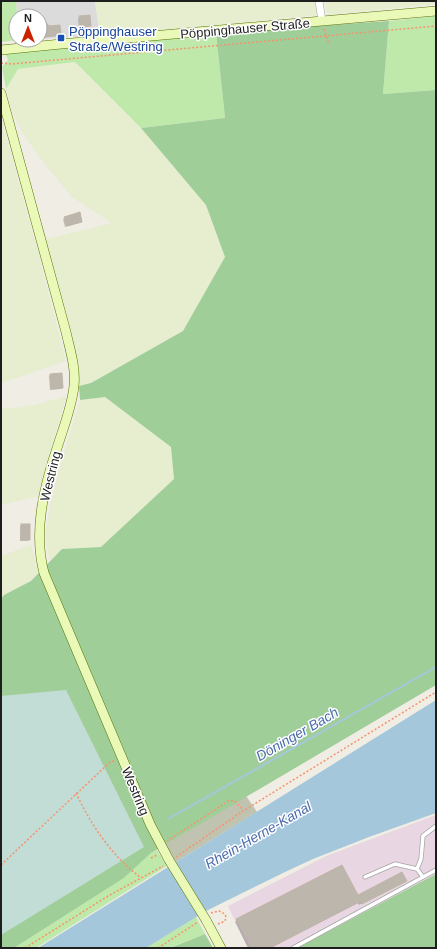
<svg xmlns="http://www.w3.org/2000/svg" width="437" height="949" font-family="Arial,sans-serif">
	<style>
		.residential { fill: #dcdbdb }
		.industrial { fill: #e8d6e2 }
		.construction { fill: #c0c3b0 }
		.farmland { fill: #e6eecf }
		.grass { fill: #bfe9aa }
		.forest { fill: #a0ce99 }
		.wetland { fill: #c1ddd5 }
		.water { fill: #a5c7dc }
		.shadow { fill: #0003 }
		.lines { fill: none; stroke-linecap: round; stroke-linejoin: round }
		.stream { stroke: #a5c7dc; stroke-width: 2 }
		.building { fill: #bcb6ad; stroke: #c0b6a7 }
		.lane-casing { stroke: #a5a5a5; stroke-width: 5 }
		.street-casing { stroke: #a5a5a5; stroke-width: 8 }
		.secondary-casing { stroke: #567406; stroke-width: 10 }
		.path { stroke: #f8916c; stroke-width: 1.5; stroke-dasharray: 2 2; stroke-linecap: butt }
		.lane { stroke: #fff; stroke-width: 3.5 }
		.street { stroke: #fff; stroke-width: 7 }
		.secondary { stroke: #ebf9b8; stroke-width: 9 }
		.secondary-bridge-casing { stroke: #567406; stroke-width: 10; stroke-linecap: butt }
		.secondary-bridge { stroke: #ebf9b8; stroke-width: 9 }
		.transit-dot { fill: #1a4fb4; stroke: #fff; stroke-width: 1.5 }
		.labels { text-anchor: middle; stroke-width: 3; stroke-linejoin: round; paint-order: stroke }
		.street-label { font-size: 13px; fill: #1e1e1e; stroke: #fff }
		.transit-label { font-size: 13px; fill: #164399; stroke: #fff; text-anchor: start }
		.water-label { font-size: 14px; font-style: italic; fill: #4b6cad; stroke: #fff }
	</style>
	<rect width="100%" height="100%" fill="#efede4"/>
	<path class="residential" d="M16 1H95L100 36 40 39V16H17Z"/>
	<path class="industrial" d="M436 815V874L297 948H248L228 906 326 856Z"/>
	<path class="construction" d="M234 778 257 812 176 862 160 835Z"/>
	<g class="farmland">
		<path d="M95 1H315L318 15 100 36Z"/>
		<path d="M325 1H436V4L327 15Z"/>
		<path d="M75 62 141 128 206 205 225 257 183 331 91 383 79 386V369L46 239 112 223 72 197 48 168 25 137 12 112 6 89 18 69Z"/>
		<path d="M1 118 36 245 66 361 1 383Z"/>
		<path d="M66 396 38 496 1 505V409L35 405Z"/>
		<path d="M105 397 172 447 174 479 101 547 62 549 50 561 47 550 46 532 50 506 60 466 80 400Z"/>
		<path d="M31 545 39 572 31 581 4 595 1 599V556Z"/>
	</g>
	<g class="grass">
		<path d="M1 1H16L17 16H16L17 40 1 42Z"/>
		<path d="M436 16V90L383 94 389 21Z"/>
		<path d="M216 33 225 118 141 128 75 62 18 69 6 89 2 67 8 60 5 53Z"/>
		<path d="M157 850 167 866 36 948H14L124 878 151 853Z"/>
		<path d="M196 917 205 934 169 948H146Z"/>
	</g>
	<g class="forest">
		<path d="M389 21 383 94 436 90V685L151 853 124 878 14 948H1V599L4 595 31 581 62 549 101 547 174 479 171 447 105 397 80 400 79 386 91 383 183 331 225 257 206 205 141 128 225 118 216 33Z"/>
		<path d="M436 874V948H297Z"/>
		<path d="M205 934 213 948H169H170Z"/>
	</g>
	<path class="wetland" d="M66 690 144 847 1 935V696Z"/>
	<path class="water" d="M436 700V813L369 837 313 859 285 872 206 911 146 948H38Z"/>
	<g class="shadow">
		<path d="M80 17 90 26 88 27 79 28 78 19Z"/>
		<path d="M41 25 60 35 58 36 41 38 40 27Z"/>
		<path d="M65 218 81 222 65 227 63 219Z"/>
		<path d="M50 375 62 388 60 389 50 390 49 376Z"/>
		<path d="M22 525 29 540 27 541H20V526Z"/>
		<path d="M406 880 359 905 358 903 270 948H248L235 922 237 920 357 896Z"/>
	</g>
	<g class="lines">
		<path class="stream" d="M168 819 436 667"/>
	</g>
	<g class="building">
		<path d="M90 15 91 26 80 27 79 16Z"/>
		<path d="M41 24H48V26L60 25 61 35 42 37Z"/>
		<path d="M80 212 82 222 67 226 64 217Z"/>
		<path d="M62 373 63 388 51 389 50 374Z"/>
		<rect x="21" y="524" width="9" height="16"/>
		<path d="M342 865 358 895 402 872 407 881 362 904 361 901 270 948H252L236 919Z"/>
	</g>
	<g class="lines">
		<defs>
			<g id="lane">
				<path d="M417 869 421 859 423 836 436 826"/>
				<path d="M365 877 395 864 417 869 423 877"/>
				<path d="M293 948 436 870"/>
			</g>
			<path id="street" d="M319 1 322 21"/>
			<g id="secondary">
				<path d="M1 50 61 44 436 11"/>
				<path d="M1 93 66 332C70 350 76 368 74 386 72 406 64 426 58 445 44 486 33 531 44 573L150 824 169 860"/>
				<path d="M206 920 221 948"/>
			</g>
		</defs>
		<use href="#lane" class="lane-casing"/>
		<use href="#street" class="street-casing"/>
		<use href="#secondary" class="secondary-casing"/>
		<g class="path">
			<path d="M324 29 329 44"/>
			<path d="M1 63 11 64 436 26"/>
			<path d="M76 793C91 825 112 856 140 877"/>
			<path d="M167 841 230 800 236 802 243 810"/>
			<path d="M176 857 243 811 436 692"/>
			<path d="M151 858 157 855"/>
			<path d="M1 865 109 763 115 760"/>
			<path d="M211 913 219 911 225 914 226 917 225 921 218 924"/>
			<path d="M25 948 108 896 163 866"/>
			<path d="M158 948 198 922"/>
		</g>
		<use href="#lane" class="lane"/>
		<use href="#street" class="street"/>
		<use href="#secondary" class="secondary"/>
		<defs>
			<path id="secondary-bridge" d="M169 860 206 920"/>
		</defs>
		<use href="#secondary-bridge" class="secondary-bridge-casing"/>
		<use href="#secondary-bridge" class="secondary-bridge"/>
	</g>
	<rect class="transit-dot" x="57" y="34" width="8" height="8" rx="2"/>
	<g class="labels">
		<g class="street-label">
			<text transform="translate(245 28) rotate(-5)" y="5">Pöppinghauser Straße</text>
			<text transform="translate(50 476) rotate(-76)" y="5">Westring</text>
			<text transform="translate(136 791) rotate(67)" y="5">Westring</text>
		</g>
		<g class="transit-label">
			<text x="69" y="36">Pöppinghauser<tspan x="69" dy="15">Straße/Westring</tspan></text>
		</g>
		<g class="water-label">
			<text transform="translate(297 734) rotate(-30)" y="5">Döninger Bach</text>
			<text transform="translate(258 835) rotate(-30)" y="5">Rhein-Herne-Kanal</text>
		</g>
	</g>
	<rect width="437" height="949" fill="none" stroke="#1e1e1e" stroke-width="4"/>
	<g transform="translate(28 28)"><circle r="19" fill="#ffffff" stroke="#a5a5a5"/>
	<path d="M0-3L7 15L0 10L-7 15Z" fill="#ca2302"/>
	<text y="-6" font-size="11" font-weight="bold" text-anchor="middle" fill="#1e1e1e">N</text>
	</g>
</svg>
